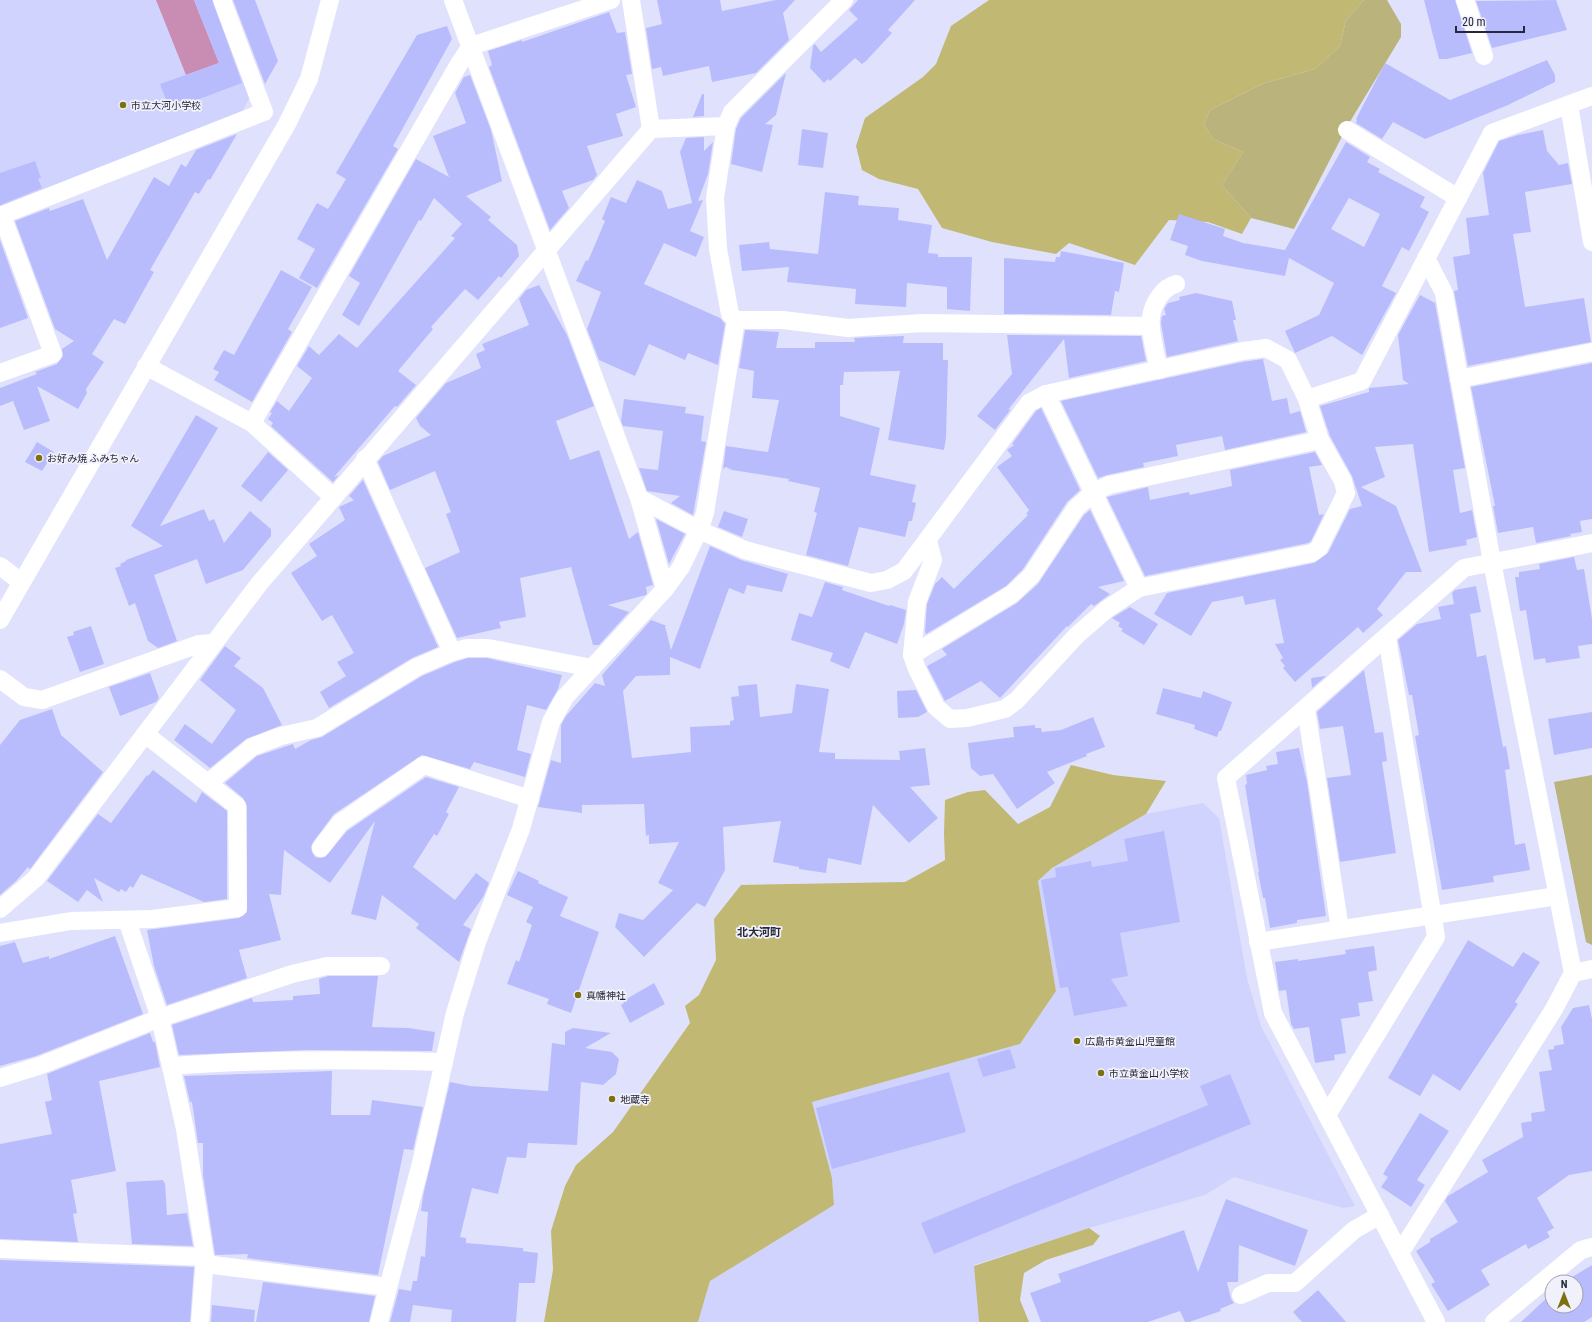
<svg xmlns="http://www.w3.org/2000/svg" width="1592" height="1322" font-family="'Roboto Condensed','Noto Sans JP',sans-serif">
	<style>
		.built { fill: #d0d3fd }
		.green { fill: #bab37b }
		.forest { fill: #c1b874 }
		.water { fill: #c98cb2 }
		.building { fill: #b9bcfc; fill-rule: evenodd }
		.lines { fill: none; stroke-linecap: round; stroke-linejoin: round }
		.street { stroke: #fff; stroke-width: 18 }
		.poi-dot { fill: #7c7010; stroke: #f0f1fa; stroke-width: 1.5 }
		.labels { text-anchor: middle; stroke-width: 3.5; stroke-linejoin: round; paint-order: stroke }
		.poi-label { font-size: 10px; fill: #262738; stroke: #f0f1fa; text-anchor: start }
		.neighbourhood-label { font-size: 11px; font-weight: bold; fill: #262738; stroke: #f0f1fa }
	</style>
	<rect width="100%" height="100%" fill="#e0e2fd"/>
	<g class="built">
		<path d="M0 0H215L251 94 241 115 0 208Z"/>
		<path d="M1203 803 1219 818 1247 978 1261 1026 1355 1206 1343 1208 1234 1177 1205 1195 1089 1228 974 1265 979 1322H698L710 1281 834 1205 832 1178 812 1102 1020 1044 1056 991 1038 881 1052 868 1146 814Z"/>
	</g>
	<g class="green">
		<path d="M1364 0H1387L1401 24V37L1348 125 1294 229 1251 218 1222 185 1243 152 1213 139 1204 124 1210 110 1262 84 1315 69 1340 46 1346 20Z"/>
		<path d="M1592 775V945L1586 942 1554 782Z"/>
	</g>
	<g class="forest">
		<path d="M989 0H1364L1346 20 1340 46 1315 69 1262 84 1210 110 1204 124 1213 139 1243 152 1222 185 1251 218 1242 234 1208 222 1169 220 1135 265 1069 243 1056 254 992 242 942 228 918 189 879 179 862 170 856 146 865 118 923 77 936 64 951 26Z"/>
		<path d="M1071 765 1113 775 1166 781 1146 814 1052 868 1038 881 1056 991 1020 1044 812 1102 832 1178 834 1205 710 1281 698 1322H544L553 1270 551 1231 565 1186 576 1165 613 1132 690 1023 685 1006 699 995 716 960 714 919 741 885 905 882 945 860 944 834 945 800 968 792 985 790 1018 824 1050 807Z"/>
		<path d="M1089 1228 1100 1236 1093 1245 1046 1260 1024 1273 1020 1300 1029 1322H979L974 1266Z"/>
	</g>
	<path class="water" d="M156 0H194L219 63 186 75Z"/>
	<g class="building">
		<path d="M194 0H212L242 83 170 110 160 84 219 63Z"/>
		<path d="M233 0H255L278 61 265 84Z"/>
		<path d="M657 0H720L722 11 776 0H795L783 13 789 40 756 73 712 82 709 66 663 76 661 67 652 69 646 28 662 24Z"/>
		<path d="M858 0H915L888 30 892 33 866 61 862 64 855 58 830 81 828 79 824 83 810 68 813 46 815 44 821 52 858 19 849 10Z"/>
		<path d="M1424 0H1455L1472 53 1447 59H1439Z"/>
		<path d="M1556 0 1567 30 1492 48 1476 1Z"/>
		<path d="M609 12 617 33 625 32 632 74 626 75 636 107 616 114 623 136 587 146 597 175 593 180 562 191 569 208 550 230 489 67 492 65 488 51 522 40V42Z"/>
		<path d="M447 26 452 39 393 146 398 149 317 288 299 278 315 249 297 239 317 203 328 209 346 179 336 173 417 35Z"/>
		<path d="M1547 60 1555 75V82L1508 105 1425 139 1393 122 1382 139 1356 123 1357 120 1356 119 1385 63 1450 100Z"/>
		<path d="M786 73 776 115 765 124 773 125 762 172 731 164 736 129 741 118Z"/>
		<path d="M470 75 491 130 502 181 466 196 491 217 488 220 517 245 519 256 501 278 499 276 478 300 465 289 431 327 433 329 398 371 416 385 397 407 395 406 334 477 339 475 333 482 271 426 273 423 268 419 272 413 270 412 277 401 289 411 312 378 297 366 309 346 319 355 339 334 357 348 455 238 451 236 462 224 434 198 421 221 419 220 359 326 342 315 360 283 349 276 416 159 449 177 433 136 466 123 455 93 464 77Z"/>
		<path d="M702 94H704V116L693 117Z"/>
		<path d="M802 129 828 133 823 168 798 165Z"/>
		<path d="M1543 130 1547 151 1559 165 1568 163 1572 184 1525 192 1531 232 1513 234 1525 307 1584 298 1591 342 1468 366 1454 291 1458 290 1453 257 1470 254 1466 218 1489 215 1483 173 1499 141 1518 135Z"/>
		<path d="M237 134 210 180 208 179 199 194 195 192 150 270 154 272 125 324 114 319 92 354 104 362 86 389 87 393 78 409 37 386 50 421 24 430 13 401 0 406V388L37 374 35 372 57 364 63 356 62 349 74 341 55 329 15 221 49 208 50 211 83 199 107 260 154 177 169 186 181 164 186 167 196 150Z"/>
		<path d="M704 137V151L713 142 708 174 698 201 703 200 690 231 704 237 696 257 664 243 644 284 720 318 725 324 718 365 688 353 685 360 649 344 635 376 599 360 587 329 601 292 576 281 586 260 588 261 605 221 602 219 611 197 626 203 637 180 662 191 668 209 692 203 680 152 686 138Z"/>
		<path d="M1346 142 1370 157 1367 162 1380 169 1378 172 1425 197 1420 207 1429 212 1409 251 1402 247 1382 286 1396 293 1362 355 1332 336 1295 353 1285 331 1319 315 1334 283 1289 258 1285 276 1202 261 1185 255 1188 246 1170 240 1179 214 1225 229 1223 236 1243 243 1285 250ZM1349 198 1380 214 1364 247 1331 229Z"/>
		<path d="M35 161 41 178 38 179 42 188 0 205V173Z"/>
		<path d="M825 192 859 196 858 205 899 208 898 220 932 225 928 253 938 254V257H972L970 311 947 309V287L907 283 906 307 855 304 856 289 787 282 789 267 742 271 739 245 769 242 770 249 818 254Z"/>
		<path d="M0 240 28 318 0 328Z"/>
		<path d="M1061 251 1124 263 1119 292 1115 291 1111 315 1004 314V258L1055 262 1056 257H1060Z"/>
		<path d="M281 270 312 287 288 329 292 332 252 402 214 380 219 372 213 369 224 350 234 355Z"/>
		<path d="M539 285 567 335 594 406 556 421 570 460 599 450 629 539 638 532 653 585 646 587 647 593 646 595 608 605 629 612 599 645H593L571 567 520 578 526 617 499 622 501 628 457 638 425 568 460 552 446 514 451 512 435 471 390 490 378 462 383 456 431 435 420 426 416 418 446 383 481 368 476 354 485 350 482 344 529 325 519 299 526 290Z"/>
		<path d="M1196 293 1232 301 1236 320H1233L1238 341 1167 357 1161 323 1162 316 1166 315 1164 309 1168 303 1180 300 1179 297Z"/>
		<path d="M1420 295 1435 303 1465 468 1453 470 1460 513 1472 510 1477 537 1466 540 1467 545 1429 552 1413 444 1375 447 1385 477 1361 487 1396 506 1422 572H1406L1377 609 1383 615 1363 633 1358 627 1295 682 1283 668 1285 666 1280 660 1283 658 1275 644 1284 643 1275 599 1245 605 1243 596 1212 602 1191 636 1154 614 1167 593 1314 563 1328 553 1350 509 1362 506 1352 476 1330 436 1320 406 1369 392V388L1409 384 1403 380 1398 335Z"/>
		<path d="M745 330 779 332 776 348H815V342H855L854 338 872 337 904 336 903 343H943V360H948L946 438 944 450 888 440 900 371 844 372 843 385H840V416L880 428 870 475 916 485 912 502 916 503 912 521H909L905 537 859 527 848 566 806 555 817 513 814 512 820 488 788 481 789 479 732 470 726 467 723 469 726 446 768 452 779 400 752 398 754 371 739 368Z"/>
		<path d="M1007 335 1141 336 1146 361 1069 378 1064 339 1008 410 1011 409 995 430 977 416 1012 374Z"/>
		<path d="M1263 359 1272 401 1287 398 1290 414 1300 411 1306 432 1225 450 1222 436 1176 445 1178 456 1143 463 1144 467 1107 475 1098 478 1061 401 1242 362Z"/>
		<path d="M1592 363V519L1580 521 1582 532 1570 534 1571 536 1536 543 1533 527 1498 533 1493 506H1495L1471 387Z"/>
		<path d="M624 399 686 407 685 413 704 416 701 441 706 442 693 515 671 503 680 496 647 491 639 468 658 470 663 431 623 426 621 421Z"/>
		<path d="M1041 408 1080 490 1067 502 1023 569 1006 586 926 634 925 632 927 604 935 584 942 577 954 589 1028 515 1026 514 1029 510 997 467 1012 456 1007 450 1014 445 1012 444 1036 411Z"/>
		<path d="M196 415 218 428 160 526 204 509 209 521 214 519 224 543 250 511 271 529V536L243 570 206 584 197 559 154 575 177 641 158 648 148 641 135 603 129 606 115 568 121 566 120 564 126 561V560L163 546 131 526Z"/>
		<path d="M37 442 54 452 42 471 25 462Z"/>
		<path d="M268 452 288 470 261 502 241 486Z"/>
		<path d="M1315 452 1322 465 1309 467 1319 515 1324 514 1311 541 1308 543 1145 576 1107 497 1148 487 1150 500 1189 492 1190 495 1232 486 1230 470Z"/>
		<path d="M363 480 438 647 412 658 329 708 320 692 346 676 337 662 354 653 332 615 322 621 291 573 317 556 309 544 345 520 339 507 354 500 349 496Z"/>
		<path d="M1090 510 1124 581 1098 587 1110 594 1094 606 1091 604 1068 627 1067 626 1000 698 981 681 945 701 927 666 947 655 942 649 1017 603 1038 584 1084 515Z"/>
		<path d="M724 511 748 519 742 537 718 527Z"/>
		<path d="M656 519 685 534 669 564Z"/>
		<path d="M710 546 741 560 788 574 782 592 747 585 744 594 729 588 700 669 670 657V675L636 676 623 691 632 758 691 752 690 727 730 725V721L734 720 731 697 739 696 738 686 757 684 760 717 792 713 796 684 829 689 819 752 835 753V759L900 760 899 751 925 748 930 785 910 787 938 818 909 843 873 805 861 865 828 858 826 873 799 869V867L773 862 781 821 723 827 725 870 705 907 697 903 644 957 615 927 619 913 643 920 673 890 658 883 679 842 649 844V835L646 836 644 804 582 805V813L538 807 551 760 561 763V725L566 716 595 683 605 686 602 675 651 620 667 626H665L671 650Z"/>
		<path d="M1574 557 1577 570 1584 569 1592 619V644L1578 646 1580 658 1546 663 1545 658 1534 660 1526 610 1520 611 1515 577H1519V572L1540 569 1539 564Z"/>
		<path d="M825 582 843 587 842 590 889 606 890 605 906 610 904 624 897 644 865 632 849 669 830 661 833 653 791 640 799 613 812 617Z"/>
		<path d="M1476 586 1481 612 1470 614 1477 657 1486 655 1503 747 1506 746 1510 769 1505 770 1515 845 1525 843 1530 870 1493 876 1494 882 1442 890 1415 736 1419 735 1412 695H1409L1398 640 1417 624 1441 619 1438 607 1454 604 1452 593 1455 590Z"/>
		<path d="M1130 607 1158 624 1144 645 1121 631 1123 629 1118 626 1120 623 1112 618Z"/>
		<path d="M91 626 104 664 80 672 67 637 74 635 73 632Z"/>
		<path d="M225 646 241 658 234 666 263 688 282 725 246 739 210 768 174 740 185 724 212 744 236 710 200 680Z"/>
		<path d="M468 658H487L562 675 558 689 546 710 527 705 517 750 531 754 525 777 474 762 470 769 422 755 334 814 313 842 311 847 312 852 315 857 320 858 325 857 347 831 426 777 459 787 446 812 449 814 437 836 434 834 413 867 455 900 476 873 489 883 483 897 463 925 471 929 459 962 416 928 419 924 382 895 376 920 351 914 375 821 330 883 284 850 281 895 269 894 281 940 239 950 247 978 167 1005 154 966 147 930 239 918 247 912V806L243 798 225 783 257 756 293 744 295 749 311 740 322 737 422 676 455 662Z"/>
		<path d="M1364 670 1375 733 1383 732 1387 761 1382 762 1396 853 1340 862 1327 778 1351 775 1343 726 1320 729 1317 712Z"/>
		<path d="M150 673 159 698 156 702 120 716 109 687Z"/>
		<path d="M1326 676 1312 688 1311 678Z"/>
		<path d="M1163 688 1201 698 1203 691 1232 702 1221 731H1219L1217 737 1194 729 1195 725 1156 714Z"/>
		<path d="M916 690 927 712 918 717 898 718 897 691Z"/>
		<path d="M52 709 61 735 103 772 30 869 28 867 16 881 0 895V745L20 720Z"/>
		<path d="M1592 712V748L1554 755 1548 719Z"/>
		<path d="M1093 717 1105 747 1086 754 1087 756 1047 772 1055 783 1017 809 993 774 980 776 971 768 968 743 1014 737 1013 727 1035 725V728H1041L1042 732 1061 730Z"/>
		<path d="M1299 748 1307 782 1326 916 1297 920V923L1270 928 1265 898H1263L1258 872H1259L1245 785 1247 784 1246 775 1267 770 1266 766 1278 764 1276 752Z"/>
		<path d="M153 770 196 803 202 792 227 811V899L204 902 141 874 133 888 130 886 126 892 121 889 119 892 94 878 103 902 87 890 78 902 47 881 98 814 111 823 147 775 148 776Z"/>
		<path d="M1164 831 1180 922 1120 933 1128 976 1111 979 1128 1006 1074 1016 1068 987 1060 988 1041 880 1056 877 1055 868 1091 861 1092 867 1128 861 1124 839Z"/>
		<path d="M518 871 539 881 538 883 568 897 560 916 599 932 571 1013 547 1004 549 999 507 984 516 960 519 962 532 925 526 922 533 907 507 895Z"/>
		<path d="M115 936 143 1014 36 1056 0 1066V946L15 942 23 963 49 956V959Z"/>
		<path d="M1468 940 1513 967 1523 952 1540 962 1515 1002 1518 1004 1460 1091 1433 1074 1420 1096 1388 1078Z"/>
		<path d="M1374 946 1377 970 1368 972 1373 1001 1358 1003 1360 1016 1341 1019 1346 1053 1334 1055 1335 1060 1315 1063 1309 1027 1294 1029 1291 1024 1286 990 1279 991 1275 962 1298 959V961L1346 954 1345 950Z"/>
		<path d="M328 976H378L372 1027 408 1028 435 1032 432 1051 307 1050 179 1055 172 1025 252 998 253 1002 293 1000V996L320 994 319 979Z"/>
		<path d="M654 983 665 1004 630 1023 621 1005 624 1003 623 1001Z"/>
		<path d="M1589 1005 1592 1019V1171L1569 1175 1537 1198 1554 1228 1547 1232 1550 1237 1528 1249 1526 1244 1481 1270 1490 1285 1448 1311 1431 1284 1435 1282 1416 1251 1430 1242V1239L1458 1222 1445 1201 1448 1196 1488 1172 1482 1160 1523 1137 1521 1123 1532 1121 1531 1113 1545 1111 1539 1072 1552 1070 1548 1050 1554 1049V1046L1564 1044 1561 1027 1573 1008Z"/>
		<path d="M573 1028 611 1033 585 1048 612 1052 619 1059 616 1074 603 1085 581 1082 577 1145 528 1143 526 1158 507 1157 498 1194 472 1188 460 1237 466 1238V1243L523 1248V1251L538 1253 535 1283H519L516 1322H451L452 1310 413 1305 410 1322H390L399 1289 411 1291 413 1281H417L421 1256 425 1257 428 1212 421 1211 423 1196 450 1082 470 1086 548 1091 552 1043 565 1045V1032Z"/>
		<path d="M150 1033 153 1042H155L160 1067 99 1081 116 1171 71 1180 77 1213 73 1214 78 1242 0 1239V1144L52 1134 45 1102 52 1100 47 1074Z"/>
		<path d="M1010 1049 1016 1068 983 1077 977 1059Z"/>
		<path d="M332 1071 331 1115H370L372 1100 423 1107 413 1150 404 1149 378 1275 247 1258 248 1254 215 1255 203 1175V1143H198L192 1102H190L184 1076Z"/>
		<path d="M949 1072 966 1132 832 1169 816 1108Z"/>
		<path d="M1230 1074 1251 1124 934 1254 921 1223 1208 1105 1200 1086Z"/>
		<path d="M1420 1113 1449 1131 1417 1180 1425 1185 1411 1207 1381 1187 1388 1177 1383 1174Z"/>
		<path d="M163 1180 164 1183H165L167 1215 187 1213 193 1246 132 1244 126 1182Z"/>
		<path d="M1226 1199 1308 1230 1295 1266 1239 1245 1238 1282H1227L1231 1299 1234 1303 1220 1309 1221 1311 1189 1322H1185L1180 1311 1148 1322H1041L1030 1293 1061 1282 1058 1274 1184 1230 1198 1272Z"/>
		<path d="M0 1260 194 1267 190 1322H0Z"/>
		<path d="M1592 1265V1317L1584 1322H1521L1552 1293V1306H1576V1282H1564Z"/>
		<path d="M263 1282 375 1296 369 1322H256Z"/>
		<path d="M1318 1290 1346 1322H1302L1293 1312Z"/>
		<path d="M212 1305 255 1310 254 1322H211Z"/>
	</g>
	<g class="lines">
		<g class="street">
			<path d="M453 0 639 498 665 589"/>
			<path d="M1465 0 1484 56"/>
			<path d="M1569 105 1592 242"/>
			<path d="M651 129 726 126 732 112 844 0"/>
			<path d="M1347 130 1458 198"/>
			<path d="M0 216 264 112 222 0"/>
			<path d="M736 320H783L848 328 922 323 1151 326"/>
			<path d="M146 366 252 423 333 497"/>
			<path d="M1159 370C1156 355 1149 331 1151 317 1153 303 1163 287 1176 284"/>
			<path d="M0 373 53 354 2 215"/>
			<path d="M1459 379 1592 352"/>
			<path d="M1046 394 1139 588"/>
			<path d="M1307 399 1362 381 1492 133 1592 96"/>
			<path d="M252 423 459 64 471 46 611 0"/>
			<path d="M365 459 452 652"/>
			<path d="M639 498 699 530 745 550 871 583 887 580 904 571 1029 403 1046 394 1243 351 1266 348 1288 360 1307 399 1320 440 1343 481 1346 493 1319 548 1312 553 1139 588 1107 609 1077 635 1017 700 1005 709 967 718 950 719 936 707 917 669 912 655 917 602 933 560 928 541"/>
			<path d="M0 566 21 582"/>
			<path d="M0 620 287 124 309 79 330 0"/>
			<path d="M912 655 1012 594 1031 576 1076 508 1094 492 1109 485 1320 440"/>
			<path d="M0 679 24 697 42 700 199 644 214 643"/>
			<path d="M1306 709 1340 929"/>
			<path d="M208 783 252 747 281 736 317 728 417 667 452 652 467 648H488L592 668"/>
			<path d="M321 848 340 823 424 765 530 799"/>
			<path d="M0 909 36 878 259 584 651 129 631 0"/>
			<path d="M127 920 160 1018 185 1129 205 1257 200 1322"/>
			<path d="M0 933 71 921 152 919 238 908 237 806 145 734"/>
			<path d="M1258 942 1557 896"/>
			<path d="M1573 973 1592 969"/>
			<path d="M171 1066C262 1059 353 1059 444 1062"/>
			<path d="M0 1078 39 1066 160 1018 292 974 327 966H381"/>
			<path d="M1327 1115 1436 937 1387 637"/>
			<path d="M0 1249 205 1257"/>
			<path d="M1400 1253 1554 1009 1573 973 1492 562 1444 293 1426 258"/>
			<path d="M205 1264 388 1287"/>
			<path d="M1241 1295 1268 1283H1295L1354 1230 1380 1215"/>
			<path d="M379 1322 421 1163 455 1013 477 942 521 829 551 722 565 697 665 589 681 567 699 530 705 513 736 320 730 314 718 249 715 198 726 126"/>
			<path d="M1436 1322 1273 1013 1226 778 1464 568 1592 543"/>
			<path d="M1494 1322 1581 1250 1592 1247"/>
		</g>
	</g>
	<g class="poi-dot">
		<circle cx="123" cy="105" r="4"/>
		<circle cx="39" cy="458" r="4"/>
		<circle cx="578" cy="995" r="4"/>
		<circle cx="1077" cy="1041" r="4"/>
		<circle cx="1101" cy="1073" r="4"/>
		<circle cx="612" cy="1099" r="4"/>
	</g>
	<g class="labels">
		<g class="poi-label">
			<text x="131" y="109">市立大河小学校</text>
			<text x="47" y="462">お好み焼 ふみちゃん</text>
			<text x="586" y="999">真幡神社</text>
			<text x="1085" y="1045">広島市黄金山児童館</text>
			<text x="1109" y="1077">市立黄金山小学校</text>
			<text x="620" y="1103">地蔵寺</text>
		</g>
		<g class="neighbourhood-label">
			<text x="759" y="936">北大河町</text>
		</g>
	</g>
	<g transform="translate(1564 1294)"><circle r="19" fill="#f0f1fa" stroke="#9fa0ac"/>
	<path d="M0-3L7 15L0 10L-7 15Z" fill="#7c7010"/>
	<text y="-6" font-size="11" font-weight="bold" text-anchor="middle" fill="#262738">N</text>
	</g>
	<path d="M1456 26v6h68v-6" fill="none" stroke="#262738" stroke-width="2"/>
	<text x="1462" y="26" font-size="12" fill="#262738" stroke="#f0f1fa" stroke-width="3" paint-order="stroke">20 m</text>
</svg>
